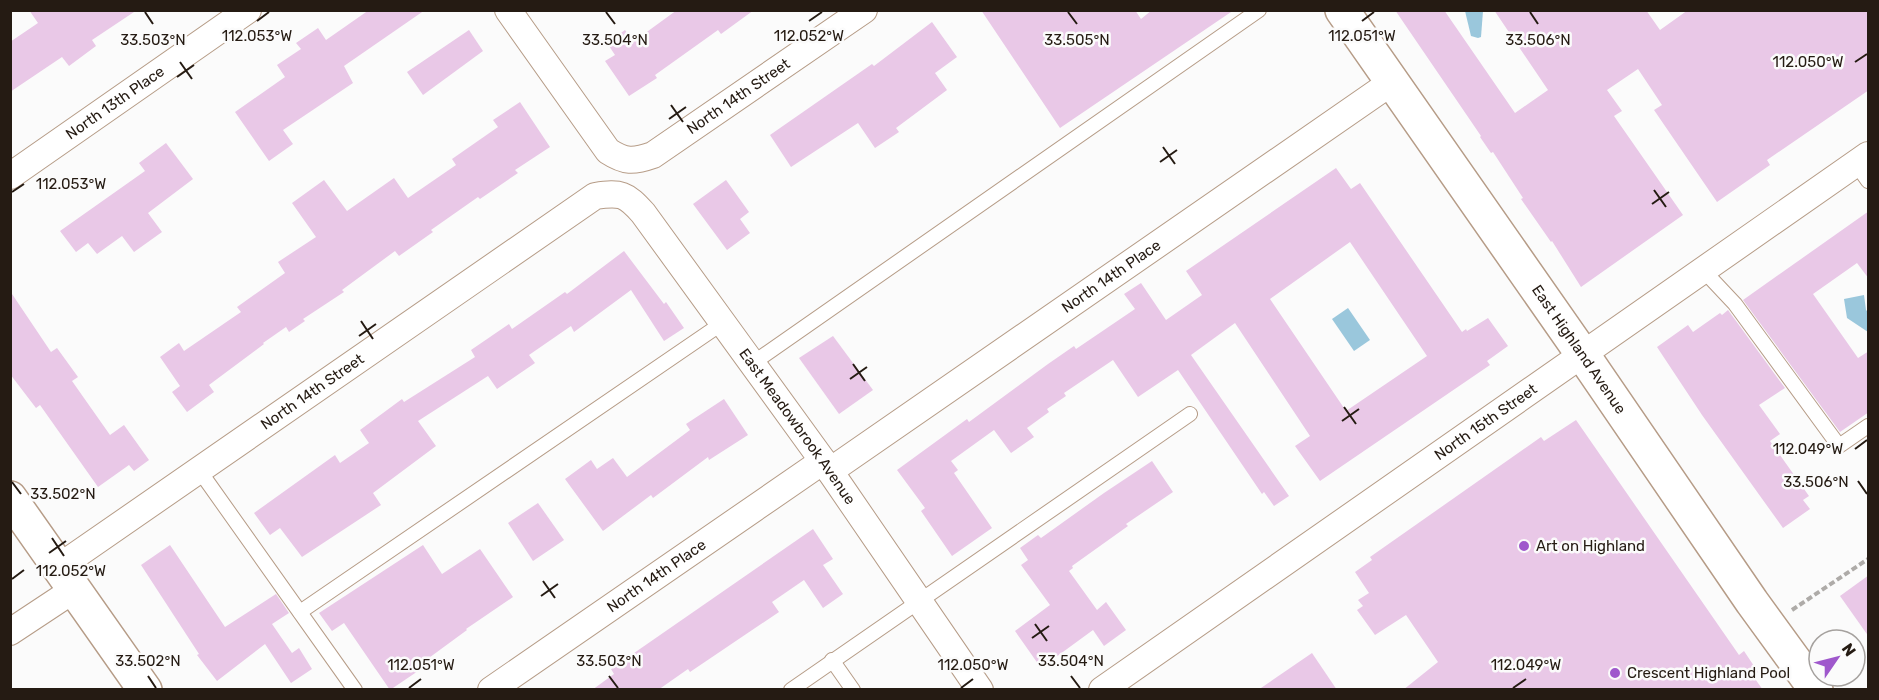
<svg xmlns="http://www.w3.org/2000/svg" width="1879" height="700" font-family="Rubik,sans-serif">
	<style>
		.water { fill: #9ac7dc }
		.building { fill: #e9c8e7; fill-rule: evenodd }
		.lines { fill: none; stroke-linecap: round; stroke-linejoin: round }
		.service-casing { stroke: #b69c87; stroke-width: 16 }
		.minor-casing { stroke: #b69c87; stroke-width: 28 }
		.tertiary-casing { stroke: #b69c87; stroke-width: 36 }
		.path { stroke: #aeaba8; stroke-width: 4; stroke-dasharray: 6 3; stroke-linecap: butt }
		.service { stroke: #fff; stroke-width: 14 }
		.minor { stroke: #fff; stroke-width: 26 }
		.tertiary { stroke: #fff; stroke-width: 33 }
		.ticks { fill: none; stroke: #251b13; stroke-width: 2 }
		.poi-dot { fill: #9f58cc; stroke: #fbfbfb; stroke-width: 2 }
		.labels { text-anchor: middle; stroke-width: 5; stroke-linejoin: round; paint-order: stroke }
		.street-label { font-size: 15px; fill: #251b13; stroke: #fbfbfb }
		.poi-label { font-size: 15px; fill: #251b13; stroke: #fbfbfb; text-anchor: start }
		.ticks-label { font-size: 15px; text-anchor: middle; fill: #251b13; stroke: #fbfbfb; stroke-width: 5; stroke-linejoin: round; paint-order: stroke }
	</style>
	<rect width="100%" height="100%" fill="#fbfbfb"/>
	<g class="water">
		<path d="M1465 11H1483L1481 37 1478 38 1471 36Z"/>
		<path d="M1864 295 1866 310 1868 312V332L1847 318 1844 299Z"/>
		<path d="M1348 308 1370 340 1354 351 1332 319Z"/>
	</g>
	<g class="building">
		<path d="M29 10H137L92 40 96 46 69 66 62 57 10 92V42L38 23Z"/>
		<path d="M369 10H425L344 66 353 83 283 130 293 144 269 161 235 112 285 77 277 65 301 49 296 43 318 28 326 40Z"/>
		<path d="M677 10H754L721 34 718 30 655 75 657 78 629 96 605 61 615 55 607 43 625 30 633 42Z"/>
		<path d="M981 10H1135L1141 19 1152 10H1234L1060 128Z"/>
		<path d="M1395 10H1444L1515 113 1548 90 1494 10H1646L1660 30 1688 10H1869V90L1767 160 1770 165 1717 202 1654 110 1662 105 1638 69 1607 90 1622 111 1614 116 1683 215 1581 287 1552 241 1551 242 1521 199 1523 198 1493 152 1491 153 1480 137 1481 136Z"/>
		<path d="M932 22 957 57 935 73 947 90 896 128 899 132 875 148 858 123 791 167 770 135 872 64 874 66Z"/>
		<path d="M469 30 483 51 423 95 407 72Z"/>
		<path d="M520 102 550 147 515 170 518 173 480 199 478 197 431 230 433 232 399 256 395 251 342 290 344 292 303 319 305 321 289 332 286 327 263 343 264 344 209 385 214 392 187 412 172 392 180 386 160 357 179 343 184 351 241 312 237 307 285 273 278 262 316 237 292 203 324 180 347 211 394 178 408 198 456 165 452 159 498 127 493 120Z"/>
		<path d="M166 143 193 179 148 213 162 232 134 252 122 236 97 254 88 243 76 252 60 231 145 171 139 163Z"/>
		<path d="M1336 168 1351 189 1360 183 1462 332 1466 329 1467 331 1488 318 1508 346 1487 361 1490 365 1320 481 1295 446 1310 436 1235 323 1191 355 1289 496 1274 506 1264 492 1262 494 1178 370 1138 397 1113 360 1064 393 1066 396 1047 409 1049 412 1027 428 1034 437 1011 453 994 430 951 461 958 470 954 473 992 528 952 556 921 511 925 508 897 470 967 419 969 422 1048 364 1074 346 1076 349 1135 309 1124 294 1141 283 1166 320 1202 295 1186 271ZM1350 242 1427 356 1346 411 1270 299Z"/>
		<path d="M726 180 749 212 740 219 750 233 727 250 693 204Z"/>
		<path d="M1869 211V279L1857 263 1813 294 1858 358 1869 351V412L1840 432 1743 300Z"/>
		<path d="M624 251 664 304 666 302 684 328 664 341 631 290 574 332 571 326 529 355 535 363 497 389 488 376 418 421 436 446 373 493 381 505 302 557 280 528 270 535 254 513 335 455 340 463 369 443 360 430 402 399 404 402 475 357 471 350 509 324 512 329 565 292 567 294Z"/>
		<path d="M10 291 51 352 57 348 78 377 72 381 110 435 124 425 149 460 134 471 129 465 98 487 40 405 36 408 10 374Z"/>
		<path d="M1728 310 1785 388 1759 405 1780 434 1770 441 1809 496 1803 500 1810 509 1783 528 1702 415 1657 347 1688 325 1693 332 1720 313 1722 315Z"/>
		<path d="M833 336 873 390 839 414 799 358Z"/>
		<path d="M724 399 748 435 709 460 708 457 653 498 651 495 603 531 565 479 591 460 597 469 613 458 627 477 690 430 686 424Z"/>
		<path d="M1576 420 1739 655 1744 651 1758 672 1753 676 1763 690H1403L1438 662 1406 615 1375 635 1357 610 1363 606 1358 600 1369 593 1355 572 1372 560 1370 557 1541 437 1544 441Z"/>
		<path d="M1152 461 1173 492 1126 524 1128 526 1072 566 1073 568 1069 571 1097 610 1106 602 1126 630 1104 646 1093 630 1041 668 1015 631 1050 605 1021 565 1028 560 1020 548 1038 535 1041 538 1104 493Z"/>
		<path d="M538 503 564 540 533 561 508 523Z"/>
		<path d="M813 529 833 559 823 565 843 594 823 608 804 580 772 602 779 612 690 672 688 669 658 690H592L614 674 611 669Z"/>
		<path d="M170 545 225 627 276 594 289 613 272 624 292 653 299 648 312 669 291 683 265 644 217 681 197 655 199 654 141 565Z"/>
		<path d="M423 545 442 574 480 549 513 597 466 629 467 630 422 663 424 667 390 690 344 623 332 631 319 613Z"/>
		<path d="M1869 575V637L1840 596Z"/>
		<path d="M1312 653 1337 690H1258Z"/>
	</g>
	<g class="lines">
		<defs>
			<g id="service">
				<path d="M1856 164 1868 181"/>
				<path d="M1703 270 1735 304 1839 446 1868 426"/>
				<path d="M753 363 1259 10"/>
				<path d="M199 470 355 690"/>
				<path d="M300 612 724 322"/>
				<path d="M832 660 853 690"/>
				<path d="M791 690 1190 414"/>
			</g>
			<g id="minor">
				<path id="s1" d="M508 10 608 151C625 162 633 162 653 155L864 10"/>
				<path id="s2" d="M10 176 248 10"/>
				<path id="s3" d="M830 471 1392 82"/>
				<path id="s4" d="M59 567 595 196C621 192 626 194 643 213L823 461 980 690"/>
				<path d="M10 632 75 589"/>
				<path id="s5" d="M491 690 823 461"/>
				<path id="s6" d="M1102 690 1868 155"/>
			</g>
			<g id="tertiary">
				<path id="s7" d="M1342 10 1583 355 1752 602 1816 690"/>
				<path d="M10 498 145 690"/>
			</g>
		</defs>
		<use href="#service" class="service-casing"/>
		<use href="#minor" class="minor-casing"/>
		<use href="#tertiary" class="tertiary-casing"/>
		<path class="path" d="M1792 610 1868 559"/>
		<use href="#service" class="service"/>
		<use href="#minor" class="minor"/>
		<use href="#tertiary" class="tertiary"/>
	</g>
	<path class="ticks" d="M145 12 153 24M606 12 615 24M1068 12 1077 24M1530 12 1538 24M257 21 269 12M809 21 822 12M1362 21 1374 12M180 62 192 79M1855 62 1867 54M177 77 194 65M671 105 683 122M669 119 686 107M1163 147 1175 164M1160 162 1177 150M1654 190 1666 207M12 192 24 184M1652 204 1669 192M361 321 373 339M359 336 376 324M853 364 865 381M850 379 867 367M1344 407 1356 424M1342 421 1359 409M1855 449 1867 440M1858 481 1867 494M12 482 21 494M52 538 64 556M49 553 66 541M12 579 24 570M543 581 555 598M541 596 558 584M1035 624 1047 641M1032 638 1049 626M148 676 156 688M609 676 618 688M1071 676 1080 688M409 688 421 679M961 688 973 679M1513 688 1526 679"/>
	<g class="poi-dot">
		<circle cx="1524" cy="546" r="6"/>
		<circle cx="1615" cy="673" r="6"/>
	</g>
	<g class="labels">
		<g class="street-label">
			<text dy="5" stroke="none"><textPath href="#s1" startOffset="324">North 14th Street</textPath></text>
			<text dy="5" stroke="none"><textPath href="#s2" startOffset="128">North 13th Place</textPath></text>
			<text dy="5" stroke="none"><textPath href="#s3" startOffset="342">North 14th Place</textPath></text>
			<text dy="5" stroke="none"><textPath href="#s7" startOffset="414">East Highland Avenue</textPath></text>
			<text dy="5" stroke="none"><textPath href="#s4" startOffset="308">North 14th Street</textPath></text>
			<text dy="5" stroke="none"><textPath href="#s6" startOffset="468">North 15th Street</textPath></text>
			<text dy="5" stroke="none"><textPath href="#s4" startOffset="970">East Meadowbrook Avenue</textPath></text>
			<text dy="5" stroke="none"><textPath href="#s5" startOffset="201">North 14th Place</textPath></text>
		</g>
		<g class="poi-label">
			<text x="1536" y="551">Art on Highland</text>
			<text x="1627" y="678">Crescent Highland Pool</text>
		</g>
	</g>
	<g class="ticks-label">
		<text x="257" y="41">112.053°W</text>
		<text x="809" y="41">112.052°W</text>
		<text x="1362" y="41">112.051°W</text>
		<text x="153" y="45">33.503°N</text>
		<text x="615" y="45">33.504°N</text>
		<text x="1077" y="45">33.505°N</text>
		<text x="1538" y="45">33.506°N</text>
		<text x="1808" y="67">112.050°W</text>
		<text x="71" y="189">112.053°W</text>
		<text x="1808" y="454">112.049°W</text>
		<text x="1816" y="487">33.506°N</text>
		<text x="63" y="499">33.502°N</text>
		<text x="71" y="576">112.052°W</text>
		<text x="148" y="666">33.502°N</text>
		<text x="609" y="666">33.503°N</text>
		<text x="1071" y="666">33.504°N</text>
		<text x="421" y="670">112.051°W</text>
		<text x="973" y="670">112.050°W</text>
		<text x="1526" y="670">112.049°W</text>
	</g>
	<rect width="1879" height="700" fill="none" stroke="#251b13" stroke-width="24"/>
	<g transform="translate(1837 658) rotate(55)"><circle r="28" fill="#fbfbfb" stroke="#a5a19e" stroke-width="1.5"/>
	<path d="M0-4.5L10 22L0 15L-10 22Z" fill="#9f58cc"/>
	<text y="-9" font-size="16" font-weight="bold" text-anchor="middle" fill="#251b13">N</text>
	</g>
</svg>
